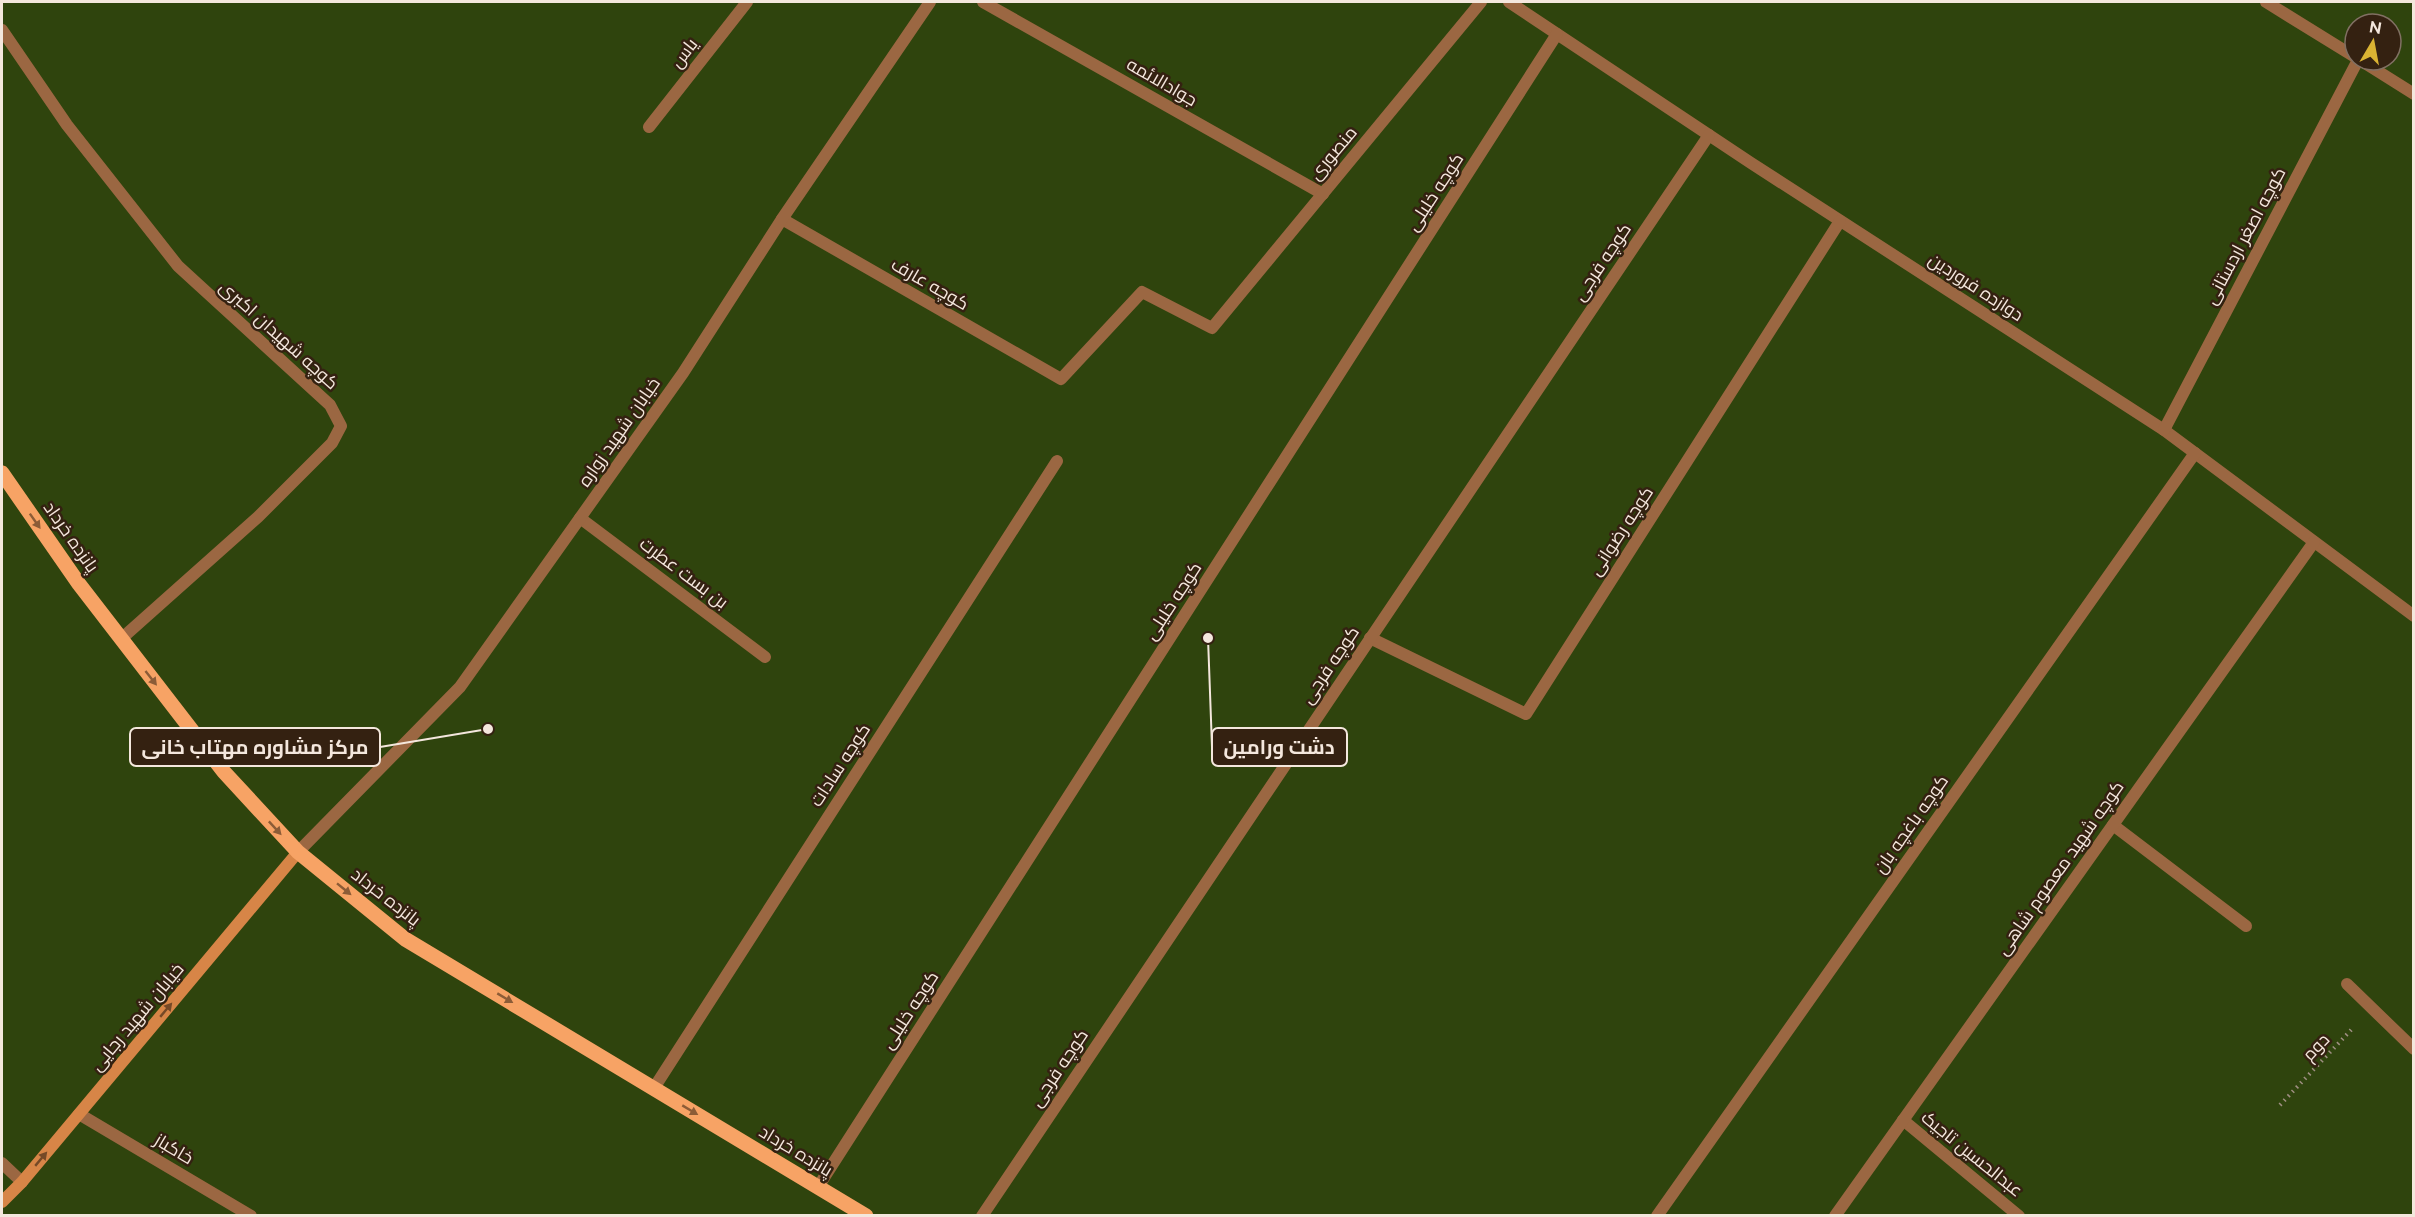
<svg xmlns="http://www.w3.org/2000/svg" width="2415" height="1217" font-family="Raleway,Cairo,sans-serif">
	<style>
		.green { fill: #2f440d; fill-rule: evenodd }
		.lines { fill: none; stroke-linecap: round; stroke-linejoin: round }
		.path { stroke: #9f8f82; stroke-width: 4; stroke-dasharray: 1.5 4.5; stroke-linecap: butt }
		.minor { stroke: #9b6742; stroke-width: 12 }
		.tertiary { stroke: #9b6742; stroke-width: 12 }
		.secondary { stroke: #d78547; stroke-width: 12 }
		.primary { stroke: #f7a365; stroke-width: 15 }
		.oneway { fill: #8c5c37 }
		.oneway2 { fill: #754927 }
		.labels { text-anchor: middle; stroke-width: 5; stroke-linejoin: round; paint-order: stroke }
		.street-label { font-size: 18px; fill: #f4e7dd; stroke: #342111 }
		.leader { fill: none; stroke: #f4e7dd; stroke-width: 2 }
		.callout-dot { fill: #f4e7dd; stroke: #342111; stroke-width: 2 }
		.callout { fill: #342111; stroke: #f4e7dd; stroke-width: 2 }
		.callout-label { font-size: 20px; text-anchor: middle; font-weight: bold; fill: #f4e7dd }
	</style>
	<rect width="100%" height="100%" fill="#3f2b1b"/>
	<path class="green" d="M2 2H2413V1215H2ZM2355 24H2391V60H2355Z"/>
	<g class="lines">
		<path class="path" d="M2280 1105 2352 1029"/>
		<g class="minor">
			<path d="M983 2 1323 194"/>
			<path d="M1509 2 1751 163 2164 430 2414 616"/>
			<path d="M2266 2 2355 57"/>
			<path d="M2 30 67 125 178 266 330 405 341 426 332 443 258 517 121 639"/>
			<path d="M2360 60 2414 94"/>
			<path d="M649 127 747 2"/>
			<path d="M782 219 1061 379 1142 292 1212 328 1481 2"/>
			<path d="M2164 430 2358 60"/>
			<path d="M580 518 765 657"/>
			<path d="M1370 638 1526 714 1840 221"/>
			<path d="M2113 825 2246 926"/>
			<path d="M2347 984 2414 1049"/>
			<path d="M654 1088 1057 461"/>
			<path d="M79 1114 251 1216"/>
			<path d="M1903 1120 2019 1216"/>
			<path d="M2 1163 22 1182"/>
			<path d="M818 1187 1557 34"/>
			<path d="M982 1216 1709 135"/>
			<path d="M1657 1216 2195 453"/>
			<path d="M1835 1216 2314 542"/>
		</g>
		<path class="tertiary" d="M298 852 460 687 683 373 782 219 930 2"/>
		<path class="secondary" d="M2 1202 22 1182 298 852"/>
		<path class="primary" d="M2 473 79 584 224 772 298 852 405 939 866 1216"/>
	</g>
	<defs><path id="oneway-solid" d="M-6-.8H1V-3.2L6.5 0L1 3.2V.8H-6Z" transform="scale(1.5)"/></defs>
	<g class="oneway">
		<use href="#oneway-solid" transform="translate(35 521) rotate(55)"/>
		<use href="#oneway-solid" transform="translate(151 678) rotate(52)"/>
		<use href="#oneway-solid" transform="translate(275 828) rotate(47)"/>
		<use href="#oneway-solid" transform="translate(344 889) rotate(39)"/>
		<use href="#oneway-solid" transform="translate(505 998) rotate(31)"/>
		<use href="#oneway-solid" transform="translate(690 1110) rotate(31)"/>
	</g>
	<g class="oneway2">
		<use href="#oneway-solid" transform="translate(166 1010) rotate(-50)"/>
		<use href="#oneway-solid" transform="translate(41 1159) rotate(-50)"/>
	</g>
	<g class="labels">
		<g class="street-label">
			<text transform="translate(684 53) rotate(-52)" y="6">یاس</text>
			<text transform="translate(1162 82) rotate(30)" y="6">جوادالائمه</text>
			<text transform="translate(1333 153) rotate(-50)" y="6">منصوری</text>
			<text transform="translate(1435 192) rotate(-57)" y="6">کوچه خلیلی</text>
			<text transform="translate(2245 236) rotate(-62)" y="6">کوچه اصغر اردستانی</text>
			<text transform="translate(1602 262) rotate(-56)" y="6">کوچه فرجی</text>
			<text transform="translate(930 284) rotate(30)" y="6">کوچه عارف</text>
			<text transform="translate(1976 287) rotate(33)" y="6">دوازده فروردین</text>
			<text transform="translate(279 335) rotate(42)" y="6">کوچه شهیدان اکبری</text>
			<text transform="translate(619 432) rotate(-55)" y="6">خیابان شهید زواره</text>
			<text transform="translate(1621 531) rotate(-57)" y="6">کوچه رضوانی</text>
			<text transform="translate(71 537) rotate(55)" y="6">پانزده خرداد</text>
			<text transform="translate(684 573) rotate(37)" y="6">بن بست عطرت</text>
			<text transform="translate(1173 601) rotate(-57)" y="6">کوچه خلیلی</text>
			<text transform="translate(1330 665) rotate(-56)" y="6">کوچه فرجی</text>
			<text transform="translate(840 765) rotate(-57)" y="6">کوچه سادات</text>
			<text transform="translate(1911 824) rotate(-55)" y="6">کوچه باغچه بان</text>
			<text transform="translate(2060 868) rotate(-55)" y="6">کوچه شهید معصوم شاهی</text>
			<text transform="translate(386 897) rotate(38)" y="6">پانزده خرداد</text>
			<text transform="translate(910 1010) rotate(-57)" y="6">کوچه خلیلی</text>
			<text transform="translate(137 1017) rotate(-50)" y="6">خیابان شهید رجایی</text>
			<text transform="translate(2316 1047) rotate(-46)" y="6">دوم</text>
			<text transform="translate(1059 1068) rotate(-56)" y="6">کوچه فرجی</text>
			<text transform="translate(174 1149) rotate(31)" y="6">خاکباز</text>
			<text transform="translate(796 1151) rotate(31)" y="6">پانزده خرداد</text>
			<text transform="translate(1972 1154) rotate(39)" y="6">عبدالحسین تاجیک</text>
		</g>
	</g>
	<path class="leader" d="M488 729L380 747M1208 638L1212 747"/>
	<g class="callout-dot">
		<circle cx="488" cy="729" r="6"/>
		<circle cx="1208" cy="638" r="6"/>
	</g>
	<g class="callout">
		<rect x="130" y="728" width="250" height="38" rx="6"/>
		<rect x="1212" y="728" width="135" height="38" rx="6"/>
	</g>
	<g class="callout-label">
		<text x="255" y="754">مرکز مشاوره مهتاب خانی</text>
		<text x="1279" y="754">دشت ورامین</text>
	</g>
	<rect width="2415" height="1217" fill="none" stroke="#f4e7dd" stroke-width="6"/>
	<g transform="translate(2373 42) rotate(10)"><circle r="28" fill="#342111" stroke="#817063" stroke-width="1.5"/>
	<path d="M0-4.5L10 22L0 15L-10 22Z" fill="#dab333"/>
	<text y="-9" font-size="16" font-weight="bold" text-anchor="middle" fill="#f4e7dd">N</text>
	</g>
</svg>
